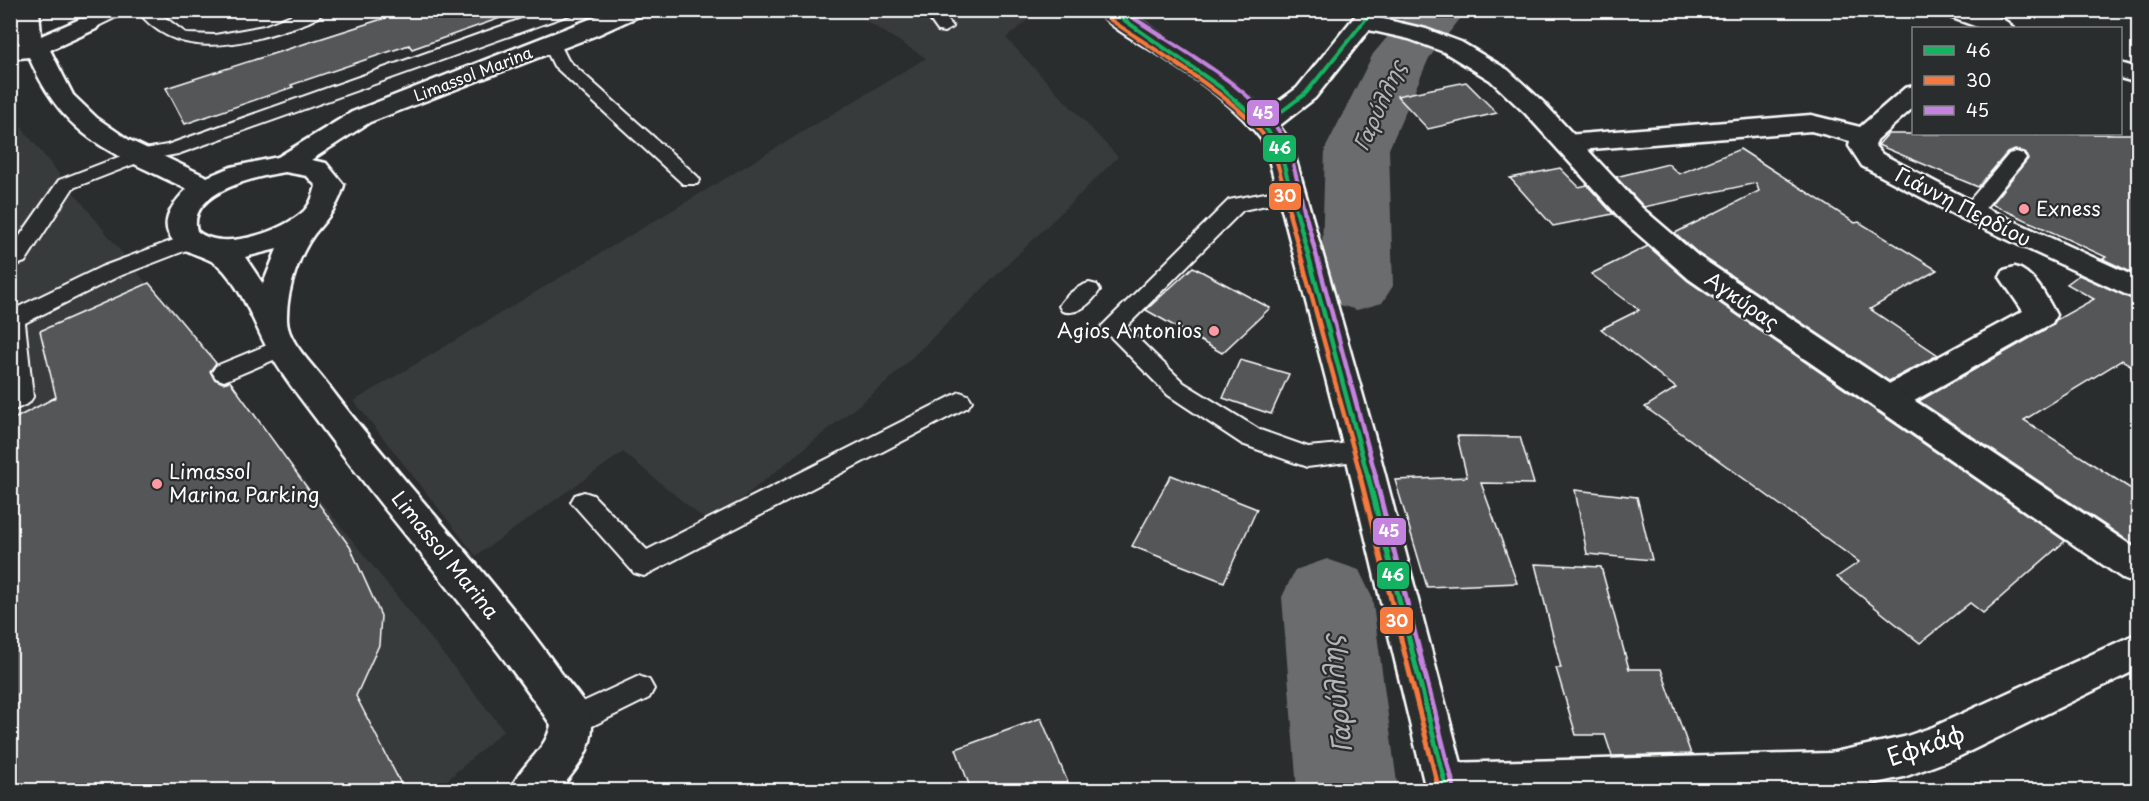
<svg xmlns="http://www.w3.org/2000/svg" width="2149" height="801" font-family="'Playpen Sans',sans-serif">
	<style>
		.built { fill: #373a3b }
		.green { fill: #414445; stroke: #a0a2a2; stroke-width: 1.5 }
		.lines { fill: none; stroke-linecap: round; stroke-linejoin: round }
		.river { fill: #6a6c6d; fill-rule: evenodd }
		.building { fill: #555758; stroke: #fff; stroke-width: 1.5 }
		.lane-casing { stroke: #fff; stroke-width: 4 }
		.street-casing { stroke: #fff; stroke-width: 5 }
		.secondary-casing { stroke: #fff; stroke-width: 5 }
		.lane { fill: #2a2d2e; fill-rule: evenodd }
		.street { fill: #2a2d2e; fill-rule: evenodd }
		.secondary { fill: #2a2d2e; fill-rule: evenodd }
		.bus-1-far2-casing { stroke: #2a2d2e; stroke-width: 8 }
		.bus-1-far1-casing { stroke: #2a2d2e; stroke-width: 9 }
		.bus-1-casing { stroke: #2a2d2e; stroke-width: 10 }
		.bus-2-far2-casing { stroke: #2a2d2e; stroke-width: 8 }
		.bus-2-far1-casing { stroke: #2a2d2e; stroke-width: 9 }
		.bus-2-casing { stroke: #2a2d2e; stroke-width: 10 }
		.bus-3-far2-casing { stroke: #2a2d2e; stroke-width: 8 }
		.bus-3-far1-casing { stroke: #2a2d2e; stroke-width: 9 }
		.bus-3-casing { stroke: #2a2d2e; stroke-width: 10 }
		.bus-1-far2 { stroke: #13b361; stroke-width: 4 }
		.bus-1-far1 { stroke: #13b361; stroke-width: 4.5 }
		.bus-1 { stroke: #13b361; stroke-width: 5 }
		.bus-2-far2 { stroke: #f6793e; stroke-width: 4 }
		.bus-2-far1 { stroke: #f6793e; stroke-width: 4.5 }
		.bus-2 { stroke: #f6793e; stroke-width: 5 }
		.bus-3-far2 { stroke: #c483df; stroke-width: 4 }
		.bus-3-far1 { stroke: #c483df; stroke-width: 4.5 }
		.bus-3 { stroke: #c483df; stroke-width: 5 }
		.poi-dot { fill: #ff9aa2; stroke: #2a2d2e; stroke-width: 2 }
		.labels { text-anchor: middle; stroke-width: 4.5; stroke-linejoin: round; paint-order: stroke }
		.far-street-label { font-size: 16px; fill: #fff; stroke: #2a2d2e }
		.street-label { font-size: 20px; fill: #fff; stroke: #2a2d2e }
		.poi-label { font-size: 20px; fill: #fff; stroke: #2a2d2e; text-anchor: start }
		.water-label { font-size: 21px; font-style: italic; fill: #b4b6b6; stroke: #2a2d2e }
		.near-street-label { font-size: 24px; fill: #fff; stroke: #2a2d2e }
		.near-water-label { font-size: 26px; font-style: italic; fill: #b4b6b6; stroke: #2a2d2e }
		.line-badge { stroke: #2a2d2e; stroke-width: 2 }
		.badge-label { font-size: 16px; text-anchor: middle; font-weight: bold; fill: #fff }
	</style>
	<rect width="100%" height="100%" fill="#2a2d2e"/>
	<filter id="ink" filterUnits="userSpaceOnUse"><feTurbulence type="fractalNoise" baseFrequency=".0167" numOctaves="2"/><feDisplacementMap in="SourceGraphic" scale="12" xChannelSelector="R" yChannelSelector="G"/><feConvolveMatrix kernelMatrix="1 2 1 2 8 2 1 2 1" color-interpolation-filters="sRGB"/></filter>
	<g filter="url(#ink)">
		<g class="built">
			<path d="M850 11H1039L1006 38 1118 157 886 383 710 524 623 452 476 556 354 401 926 58Z"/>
			<path d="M11 114 504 730 436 790H11Z"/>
		</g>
		<path class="green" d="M1401 11H1469L1443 31Z"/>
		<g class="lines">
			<g class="river">
				<path d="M1410 10H1467L1429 58 1389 149 1393 286 1382 303 1357 310 1332 303 1321 286 1325 149 1373 54Z"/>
				<path d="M1327 559 1359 570 1372 597 1398 790H1297L1282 597 1295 570Z"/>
			</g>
		</g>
		<g class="building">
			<path d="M379 10H505L506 16 412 49 409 45 291 85 293 87 185 124 166 88 385 18Z"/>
			<path d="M1466 82 1497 113 1428 129 1397 96Z"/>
			<path d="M1888 134H2139V276L2103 259 2106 257 1991 204 2028 159 2024 152 2015 150 2007 153 1978 187 1878 145Z"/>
			<path d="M1740 149 1855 223 1859 222 1937 270 1870 309 1938 355 1889 381 1699 254 1675 233 1759 191 1756 183 1644 207 1616 177 1668 164 1679 174Z"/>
			<path d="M1560 168 1579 187 1587 185 1613 214 1553 226 1510 178Z"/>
			<path d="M1648 246 1688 281 2065 541 1983 613 1970 603 1920 643 1837 577 1859 562 1645 407 1676 388 1601 329 1639 310 1591 274Z"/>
			<path d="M1193 267 1270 308 1222 353 1146 310Z"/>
			<path d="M2079 275 2139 302V370L2122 360 2024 420 2139 494V548L1919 401 2053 325 2056 320 2094 299 2067 284Z"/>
			<path d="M149 283 216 363 210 371 214 379 223 383 230 381 350 547 381 616 379 645 356 696 404 790H10V421L56 397 40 331Z"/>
			<path d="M1240 360 1289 374 1271 414 1223 398Z"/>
			<path d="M1457 436 1520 437 1534 484 1481 483 1517 583 1427 587 1395 480 1467 477Z"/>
			<path d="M1171 475 1257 509 1224 582 1132 546Z"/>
			<path d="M1575 490 1637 497 1652 560 1587 554Z"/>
			<path d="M1535 564 1601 567 1629 669H1661L1691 754 1612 756 1605 735H1576L1556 668H1561Z"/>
			<path d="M1041 718 1071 790H971L956 749Z"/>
		</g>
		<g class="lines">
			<defs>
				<g id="lane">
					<path d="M107 10H131L94 28 88 29 79 24 82 20Z"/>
					<path d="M137 10H155L187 34 215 35 264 26 303 10H326C317 21 298 26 285 30 234 47 174 59 137 10Z"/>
					<path d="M547 10H573L571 14 178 154 145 160 73 188 25 262 10 267V250L59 180 134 151 167 145Z"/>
					<path d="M923 10H940L953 27 944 32 938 31Z"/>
					<path d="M552 39 558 40 568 60 697 176 700 180 697 184H683L554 66 543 44Z"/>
					<path d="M2016 152 2023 154 2026 158 2023 162 1978 217H1964L1961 212 1964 207 2009 154Z"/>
					<path d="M1291 188 1298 190 1301 194 1298 198 1243 210 1126 327 1184 383 1260 430 1308 447 1362 442 1371 445 1374 452 1371 459 1307 467 1242 444 1168 395 1101 327 1229 200Z"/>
					<path d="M190 234 197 236 201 241 197 246 117 277 25 323 33 397 29 403 10 412V311L101 267Z"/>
					<path d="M1089 283 1097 285 1100 290C1092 303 1077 316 1062 311L1059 306C1065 296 1077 286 1089 283Z"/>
					<path d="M282 339 290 341 294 347 290 353 224 381 216 378 212 372 216 366Z"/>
					<path d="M960 392 968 395 972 401 968 407 644 576 634 573 571 502 575 495 584 492 593 495 647 550Z"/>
					<path d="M639 676 649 680 654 689 649 698 572 736 561 732 557 722 561 712Z"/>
				</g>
				<g id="street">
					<path d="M15 10H39L41 36 80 19H96L100 24 96 29 50 50 73 95 97 118 129 140 207 177 231 167 278 157 352 112 613 10H644L641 15 597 35 370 122 311 160 326 163 344 185C339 203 332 213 320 227 300 249 286 291 287 320 287 341 313 365 325 381 400 481 489 571 562 674 571 687 592 707 592 723 593 751 575 771 559 790H511C520 764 545 753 551 725 481 622 398 530 324 430 305 403 281 376 267 348 254 323 244 294 225 272 208 251 179 258 168 232 162 216 177 199 187 189 111 152 64 139 29 57L10 59V47L20 44 17 40ZM285 172 307 176 316 186C313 196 311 204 304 211 283 231 222 253 197 231 186 192 258 176 285 172ZM277 249 263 284 245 257Z"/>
					<path d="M1941 10C1961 10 2000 10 2013 28H1980L1944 15Z"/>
					<path d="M2120 63 2138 68V83L2120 78Z"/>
					<path d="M1914 86V107L1877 140 1875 146 1882 154 1981 206 2138 278V300L1961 218 1862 166 1849 146 1850 141 1811 131 1567 151 1558 149 1554 143 1558 137 1567 135 1811 115 1860 127 1905 88Z"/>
					<path d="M2015 267C2034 272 2047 298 2056 315L2052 323 1900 409 1888 412 1876 409 1872 400 1876 391 2023 311 2000 277 2004 270Z"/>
					<path d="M2138 633V669L1958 757 1904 777 1842 790H1427L1424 783 1430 769 1445 763 1830 753 1904 737 1933 727Z"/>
				</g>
				<path id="secondary" d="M1098 10H1125L1231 81 1266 111 1297 88 1360 10H1384L1379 18 1426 29 1461 42 1508 70 1543 102 1642 208 1698 256 2138 550V584L2125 580 1689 279 1622 220 1525 113 1490 80 1444 52 1409 39 1369 30 1315 98 1279 126 1291 143 1379 452 1468 790H1426L1345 452 1265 144C1236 105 1198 80 1158 54 1139 42 1111 29 1098 10Z"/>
			</defs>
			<use href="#lane" class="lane-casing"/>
			<use href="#street" class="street-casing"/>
			<use href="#secondary" class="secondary-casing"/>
			<use href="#lane" class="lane"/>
			<use href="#street" class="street"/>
			<use href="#secondary" class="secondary"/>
			<defs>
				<g id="bus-1-far2">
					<path d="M1110 10 1220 87 1260 122 1278 143 1297 214"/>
					<path d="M1265 124 1306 93 1373 10"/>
				</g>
				<path id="bus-1-far1" d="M1297 213 1368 477"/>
				<path id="bus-1" d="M1368 476 1447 790"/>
				<path id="bus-2-far2" d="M1105 16C1144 44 1252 106 1271 147 1281 167 1284 193 1290 214"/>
				<path id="bus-2-far1" d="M1289 213 1361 477"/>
				<path id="bus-2" d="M1360 476 1439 790"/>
				<path id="bus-3-far2" d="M1122 10C1174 47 1251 83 1284 139 1293 154 1300 195 1305 214"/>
				<path id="bus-3-far1" d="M1305 213 1376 477"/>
				<path id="bus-3" d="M1375 476 1454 788"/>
			</defs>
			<use href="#bus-1-far2" class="bus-1-far2-casing"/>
			<use href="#bus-1-far1" class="bus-1-far1-casing"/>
			<use href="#bus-1" class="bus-1-casing"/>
			<use href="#bus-2-far2" class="bus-2-far2-casing"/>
			<use href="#bus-2-far1" class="bus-2-far1-casing"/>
			<use href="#bus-2" class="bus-2-casing"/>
			<use href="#bus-3-far2" class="bus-3-far2-casing"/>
			<use href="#bus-3-far1" class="bus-3-far1-casing"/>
			<use href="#bus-3" class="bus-3-casing"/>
			<use href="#bus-1-far2" class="bus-1-far2"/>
			<use href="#bus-1-far1" class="bus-1-far1"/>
			<use href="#bus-1" class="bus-1"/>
			<use href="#bus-2-far2" class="bus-2-far2"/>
			<use href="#bus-2-far1" class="bus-2-far1"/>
			<use href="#bus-2" class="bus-2"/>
			<use href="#bus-3-far2" class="bus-3-far2"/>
			<use href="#bus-3-far1" class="bus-3-far1"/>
			<use href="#bus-3" class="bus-3"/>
		</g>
	</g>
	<g class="poi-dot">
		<circle cx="2024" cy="209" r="6"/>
		<circle cx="1214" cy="331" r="6"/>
		<circle cx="157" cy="484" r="6"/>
	</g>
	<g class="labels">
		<g class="far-street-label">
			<text transform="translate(473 74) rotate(-21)" y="6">Limassol Marina</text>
		</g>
		<g class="street-label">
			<text transform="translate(1963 207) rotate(27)" y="7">Γιάννη Περδίου</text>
			<text transform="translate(1742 301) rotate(35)" y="7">Αγκύρας</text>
			<text transform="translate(445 555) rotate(51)" y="7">Limassol Marina</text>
		</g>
		<g class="poi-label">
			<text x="2036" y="216">Exness</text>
			<text x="1202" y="338" text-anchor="end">Agios Antonios</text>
			<text x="169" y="479">Limassol<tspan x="169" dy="23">Marina Parking</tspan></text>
		</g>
		<g class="water-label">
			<text transform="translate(1380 106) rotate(-66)" y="7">Γαρύλλης</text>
		</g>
		<g class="near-street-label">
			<text transform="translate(1926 746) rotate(-19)" y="8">Εφκάφ</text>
		</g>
		<g class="near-water-label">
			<text transform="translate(1337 694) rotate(-96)" y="9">Γαρύλλης</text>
		</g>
	</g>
	<g class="line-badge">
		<rect x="1246" y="99" width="34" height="28" rx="6" fill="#c483df"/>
		<rect x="1262" y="134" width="35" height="29" rx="6" fill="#13b361"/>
		<rect x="1268" y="182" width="34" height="29" rx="6" fill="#f6793e"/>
		<rect x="1372" y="517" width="35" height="29" rx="6" fill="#c483df"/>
		<rect x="1376" y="561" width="34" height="29" rx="6" fill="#13b361"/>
		<rect x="1379" y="606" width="35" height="29" rx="6" fill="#f6793e"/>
	</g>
	<g class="badge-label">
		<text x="1263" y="119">45</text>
		<text x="1280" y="154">46</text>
		<text x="1285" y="202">30</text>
		<text x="1389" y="537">45</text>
		<text x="1393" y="581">46</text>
		<text x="1397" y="627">30</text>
	</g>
	<rect width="2149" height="801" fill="none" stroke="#2a2d2e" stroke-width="36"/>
	<rect x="18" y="18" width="2113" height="765" fill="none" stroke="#fff" stroke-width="2" filter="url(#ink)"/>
	<rect x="1912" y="27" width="210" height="108" fill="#2a2d2e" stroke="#7f8182" stroke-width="1.5"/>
	<rect x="1924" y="46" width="30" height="9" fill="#13b361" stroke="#7f8182" stroke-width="1.5"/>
	<text x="1966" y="57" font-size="18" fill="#ffffff">46</text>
	<rect x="1924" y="76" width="30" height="9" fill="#f6793e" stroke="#7f8182" stroke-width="1.5"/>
	<text x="1966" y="87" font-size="18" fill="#ffffff">30</text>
	<rect x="1924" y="106" width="30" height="9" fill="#c483df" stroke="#7f8182" stroke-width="1.5"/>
	<text x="1966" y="117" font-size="18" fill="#ffffff">45</text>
</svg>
